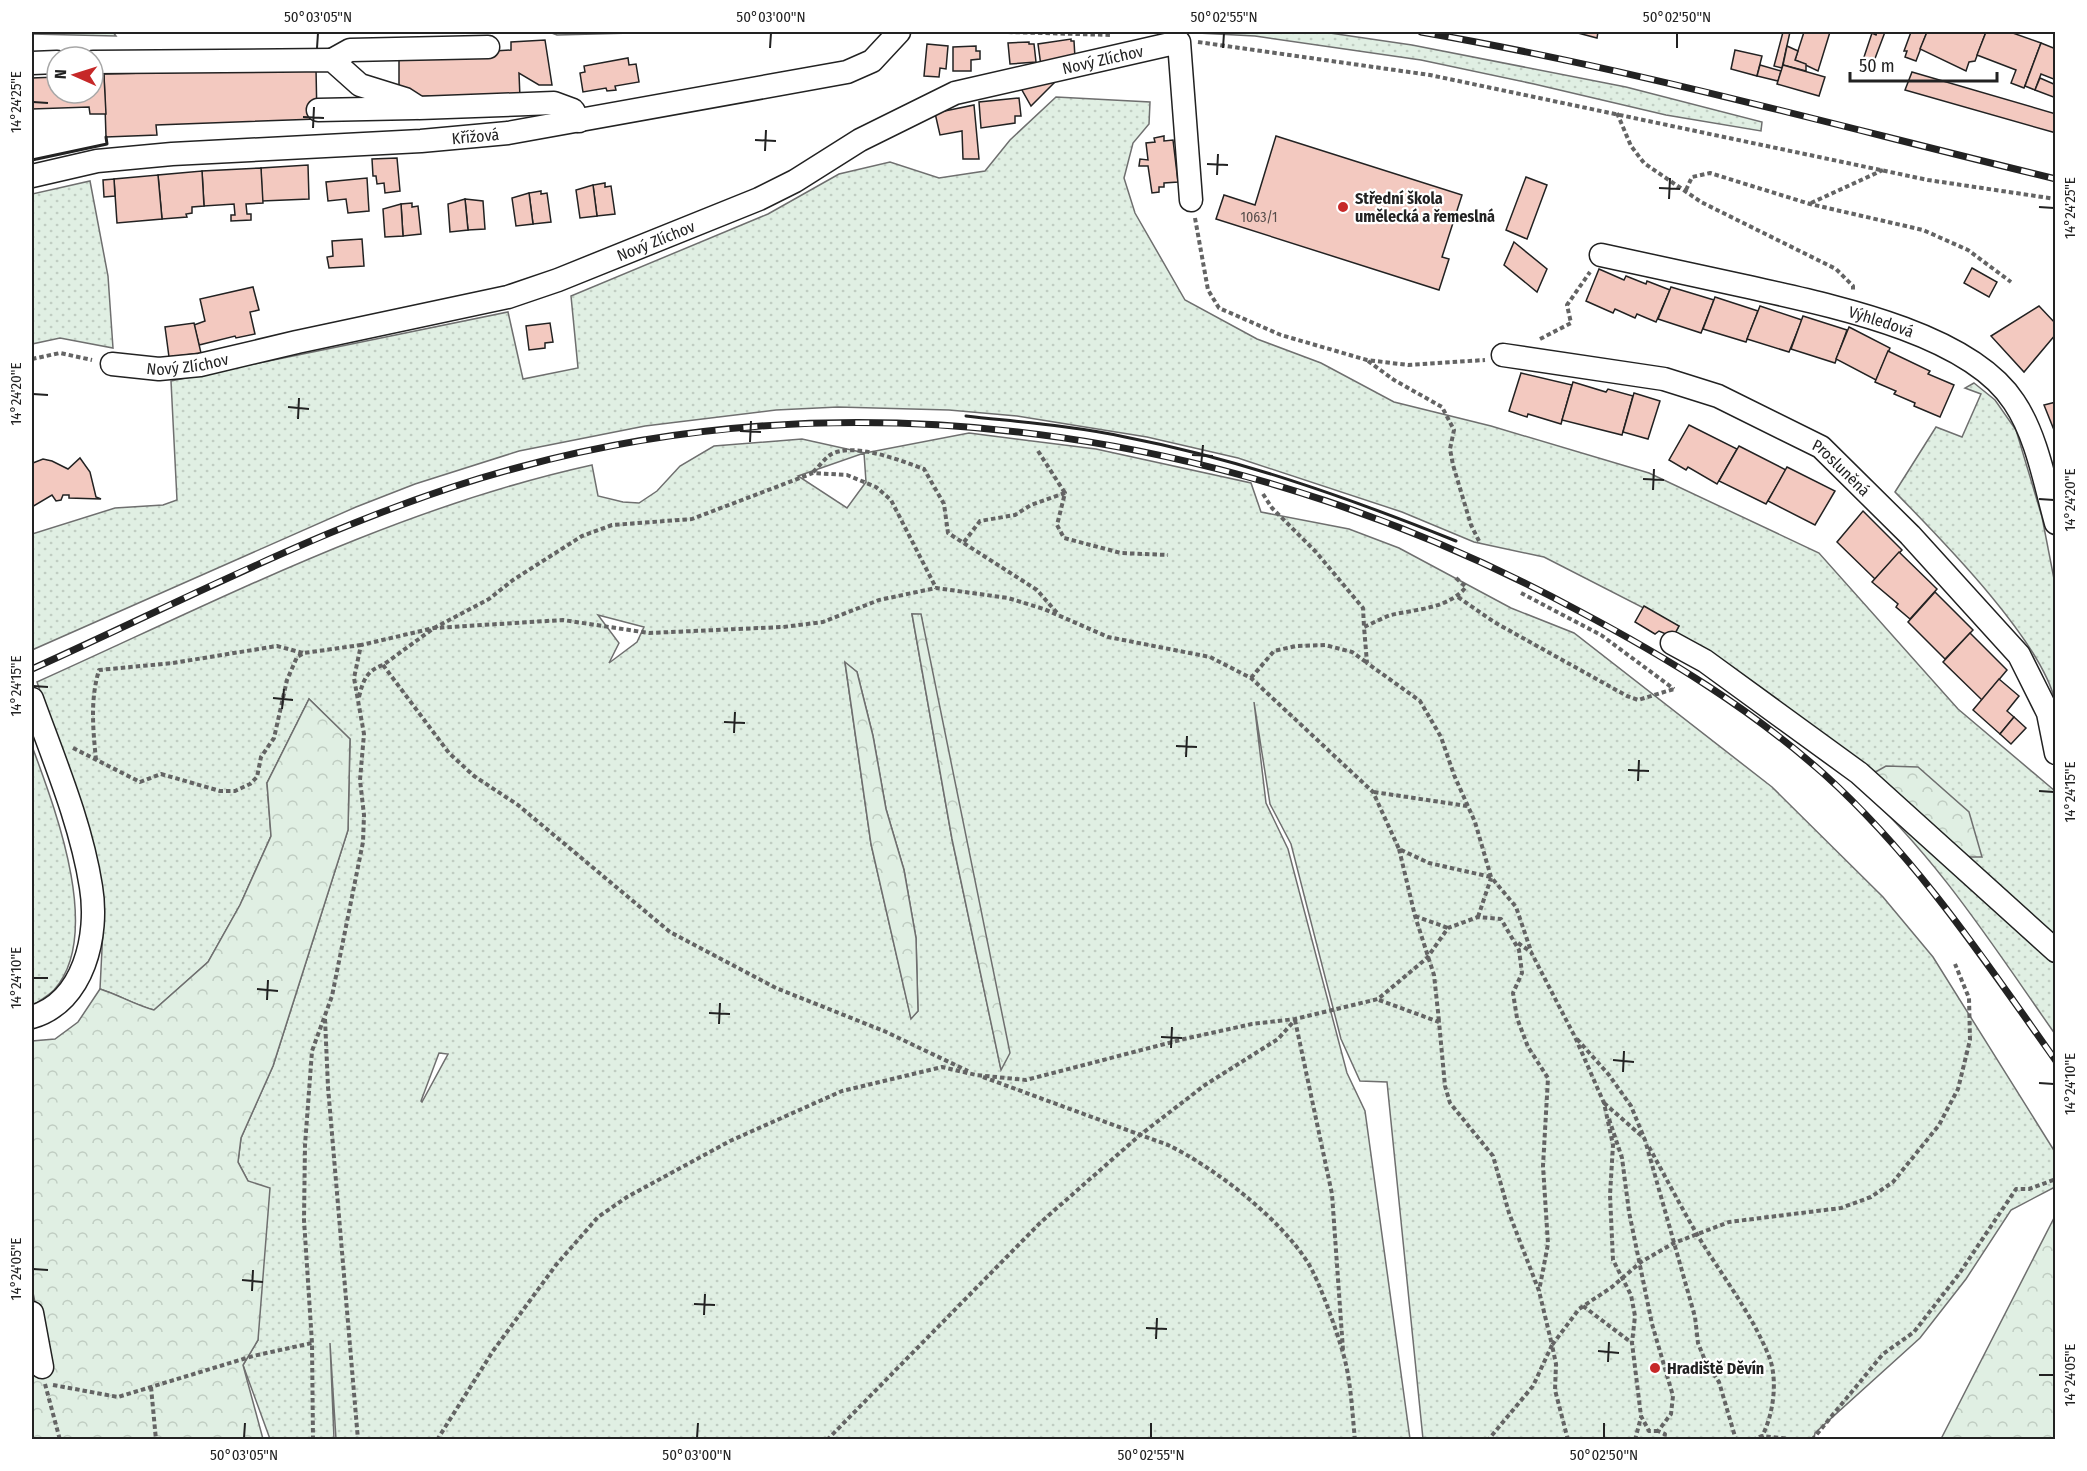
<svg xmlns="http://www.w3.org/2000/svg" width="2087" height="1471" font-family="'Fira Sans Condensed',sans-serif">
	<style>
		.grass { fill: url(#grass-dots); stroke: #6f6f6f; stroke-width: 1.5; fill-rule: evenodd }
		.forest { fill: url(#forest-crowns); stroke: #6f6f6f; stroke-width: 1.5 }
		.building { fill: #f3c9c0; stroke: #222; stroke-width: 1.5 }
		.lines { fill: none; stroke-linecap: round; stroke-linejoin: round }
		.minor-casing { stroke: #222; stroke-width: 25 }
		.path { stroke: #646464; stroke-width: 4; stroke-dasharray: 4.5 3; stroke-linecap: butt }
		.minor { stroke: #fff; stroke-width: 22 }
		.rail-casing { stroke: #222; stroke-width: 7 }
		.rail { stroke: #fff; stroke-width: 4.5; stroke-dasharray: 14; stroke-linecap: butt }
		.wall { stroke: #222; stroke-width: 3 }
		.ticks { fill: none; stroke: #222; stroke-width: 2 }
		.poi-dot { fill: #c62828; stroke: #fff; stroke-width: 2 }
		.labels { text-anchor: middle; stroke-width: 4.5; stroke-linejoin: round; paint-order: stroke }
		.number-label { font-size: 14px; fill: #564c4a }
		.street-label { font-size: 16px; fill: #222; stroke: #fff }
		.poi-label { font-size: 16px; font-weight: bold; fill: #222; stroke: #fff; text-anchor: start }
		.neatline { fill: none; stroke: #222; stroke-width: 2 }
		.ticks-label { font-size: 15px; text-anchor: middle; fill: #222 }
	</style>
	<defs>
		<pattern id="grass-dots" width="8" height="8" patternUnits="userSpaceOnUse" patternTransform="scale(1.5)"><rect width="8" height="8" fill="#e0efe3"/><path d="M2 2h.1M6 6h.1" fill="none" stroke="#c0cdc2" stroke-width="1.8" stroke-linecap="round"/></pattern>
		<pattern id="forest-crowns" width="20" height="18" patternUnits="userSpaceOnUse" patternTransform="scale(1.5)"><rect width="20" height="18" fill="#e0efe3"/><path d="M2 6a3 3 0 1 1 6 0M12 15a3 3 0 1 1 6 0" fill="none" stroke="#c0cdc2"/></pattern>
	</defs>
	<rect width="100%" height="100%" fill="#fff"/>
	<g class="grass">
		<path d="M32 32H113L116 36 32 34Z"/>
		<path d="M549 32H671L557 35Z"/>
		<path d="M1178 32H1323L1412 45 1626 87 1762 122 1761 131 1666 115 1534 84 1421 60 1255 36Z"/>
		<path d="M1056 97 1150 102 1149 124 1133 143 1124 178 1135 213 1185 300 1257 339 1321 363 1394 402 1491 426 1649 473 1819 553 1958 709 2055 791V1034C1994 947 1935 854 1854 782 1796 731 1733 685 1673 637L1679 626 1544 557 1474 542 1402 512 1238 458 1147 437 1017 416 949 410 838 407 776 410 645 426 519 451 415 484 356 507 32 650V534L115 508 163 505 177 500 171 381 508 312 523 379 578 368 571 296 768 214 839 174 890 162 939 178 985 171 1010 140Z"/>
		<path d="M90 181 108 276 113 348 60 338 32 344V194Z"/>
		<path d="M1974 383 1995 400 2016 430 2042 517 2055 584V701C2041 640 1941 539 1895 492L1936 427 1962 437 1981 394 1965 388Z"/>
		<path d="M969 433 1096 449 1251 483 1261 512 1349 529 1399 548 1511 608 1574 633 1772 787 1883 897 1933 957 2055 1152V1187L2011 1210 1966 1279 1920 1338 1815 1433 1814 1439H1423L1387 1082 1360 1081 1341 1039 1291 844 1270 804 1254 702 1266 803 1288 849 1347 1073 1365 1111 1410 1439H336L330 1343 334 1439H270L243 1365 258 1340 248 1181 238 1162 241 1138 273 1066 348 830 350 739 309 699 267 783 271 836 240 905 208 962 154 1010C135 1005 119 995 100 989L104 909 92 840 37 682C219 600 396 508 592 465L598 496 623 502 639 503 657 491 680 466 714 446 802 439 865 453ZM864 453 866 482 847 508 798 476ZM912 614 921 615 1001 1069 952 839ZM598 615 644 627 637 642 609 663 619 643ZM845 663 857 672 873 736 886 809 904 870 916 938 918 1011 911 1018 871 844ZM439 1053 448 1054 422 1102 421 1101Z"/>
		<path d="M32 746C54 806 104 934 54 990 48 996 39 1001 32 1006Z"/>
	</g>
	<g class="forest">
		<path d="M912 614H921L1010 1053 1001 1070 952 839Z"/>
		<path d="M845 662 857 672 873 736 886 809 904 870 916 938 918 1011 911 1019 871 844Z"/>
		<path d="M309 699 350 739 348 830 273 1066 241 1138 238 1162 248 1181 270 1188 258 1340 243 1365 263 1439H32V1370L48 1366 32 1288V1041L55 1039 78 1022 100 989C119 995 135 1005 154 1010L208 962 240 905 271 836 267 783Z"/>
		<path d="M1886 766 1918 767 1969 812 1982 857H1964L1872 774Z"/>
		<path d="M2055 1216V1439H1941Z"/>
	</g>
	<g class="building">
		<path d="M1574 32H1598L1597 38Z"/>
		<path d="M1783 32H1790L1782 68 1774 66Z"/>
		<path d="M1804 32H1830L1818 71 1795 60Z"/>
		<path d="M1877 32H1885L1871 69 1861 66 1872 33 1876 35Z"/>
		<path d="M1911 32H1927L1916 61 1905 57 1907 51H1904Z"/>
		<path d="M1927 32H1986L1975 61 1969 62 1966 71 1920 49Z"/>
		<path d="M1986 32H2010L2041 43 2024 88 2011 83 2016 70 1977 55Z"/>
		<path d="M1071 39V41H1074L1075 58 1041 66 1038 44Z"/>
		<path d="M545 40 552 85H539L519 73 520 98 429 101V96L414 97 399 90V57L511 50V42Z"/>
		<path d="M1029 42V44H1034L1036 62 1010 64 1008 43Z"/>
		<path d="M2041 43 2056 49V80L2041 74 2035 90 2025 86Z"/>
		<path d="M927 44 948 46 946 69 940 68 939 77 924 76Z"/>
		<path d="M976 46V51H980V59L971 60V71H953V47Z"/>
		<path d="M1787 46 1798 51 1795 60 1806 64V71L1783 65Z"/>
		<path d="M1735 50 1762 56 1757 76 1731 69Z"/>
		<path d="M628 58 629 65 636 64 639 82 615 86 616 90 607 91 606 88 583 92 580 73 585 72 584 66Z"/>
		<path d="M1760 65 1781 71 1778 81 1757 76Z"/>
		<path d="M1783 65 1825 77 1819 96 1777 84Z"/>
		<path d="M316 69 317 119 156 125 157 135 106 137 104 74Z"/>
		<path d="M1912 72 2056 114V133L1905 90Z"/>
		<path d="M93 76H104L106 114H90L89 107 32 109V78L57 77V93H93Z"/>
		<path d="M1061 76 1031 106 1018 83Z"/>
		<path d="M2040 78 2056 85V98L2035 90Z"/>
		<path d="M1019 98 1021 116H1015V123L981 128 979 102Z"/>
		<path d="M974 105 979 159H963L962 131 940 135 935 113Z"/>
		<path d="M1164 136V141L1173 140 1178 182 1164 183V187H1159V192L1152 193 1148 166H1139L1140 159 1148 160 1146 143 1155 142 1154 138Z"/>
		<path d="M1276 136 1462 195 1442 257 1449 259 1439 290 1216 219 1224 195 1255 205Z"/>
		<path d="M397 158 400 191 385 193 384 183 377 184 376 176H373L372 159Z"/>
		<path d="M308 165 309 199 262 201 261 168Z"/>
		<path d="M261 168 263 203 246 204 247 214H251V220L231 221V215H235L234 204 204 206 202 171Z"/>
		<path d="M202 171 204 206 192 207V213L186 214 187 217 162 219 158 175Z"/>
		<path d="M158 175 162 219 117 223 114 179Z"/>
		<path d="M1526 177 1547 185 1527 239 1506 230Z"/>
		<path d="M367 178 369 211 348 213 346 199 328 201 326 182Z"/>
		<path d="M114 179 115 196 104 197 103 180Z"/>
		<path d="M605 183V187L611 186 615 214 597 216 593 185Z"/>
		<path d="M593 185 597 216 580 218 576 190Z"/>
		<path d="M541 191V194L547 193 551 222 533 224 529 193Z"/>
		<path d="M529 193 533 224 516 226 512 198Z"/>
		<path d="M465 199 483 201 485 229 468 230Z"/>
		<path d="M465 199 468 230 450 232 448 204Z"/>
		<path d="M412 203V207L418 206 421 234 403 236 401 204Z"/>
		<path d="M401 204 403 236 385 237 383 209Z"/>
		<path d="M362 239 364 266 329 268 327 257 333 256 332 241Z"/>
		<path d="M1514 242 1547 269 1537 292 1504 265Z"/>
		<path d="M1972 268 1997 282 1989 297 1964 283Z"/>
		<path d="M1599 269 1624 280 1626 276 1646 284 1647 281 1670 290 1656 322 1637 314 1635 318 1615 309 1613 313 1586 301Z"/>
		<path d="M253 287 259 310 250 312 255 334 236 338 235 336 199 345 194 325 205 321 200 299Z"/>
		<path d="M1671 287 1714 300 1701 333 1658 319Z"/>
		<path d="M1715 297 1758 311 1746 342 1703 329Z"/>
		<path d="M1760 306 1802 320 1789 352 1747 339Z"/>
		<path d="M2039 306 2056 324V334L2024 372 1991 336Z"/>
		<path d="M1803 316 1847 330 1835 363 1791 349Z"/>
		<path d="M194 323 201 353 169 357 165 327Z"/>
		<path d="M550 323 553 342 545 343V348L529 350 526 326Z"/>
		<path d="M1849 327 1890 348 1876 380 1836 359Z"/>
		<path d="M1888 351 1930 371 1928 374 1954 385 1940 417 1914 406 1915 403 1894 394 1896 391 1875 382Z"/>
		<path d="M1521 373 1572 385 1561 424 1528 414 1527 417 1509 411Z"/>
		<path d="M1573 382 1606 392 1608 389 1633 396 1622 435 1562 420Z"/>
		<path d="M1634 393 1660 401 1648 439 1623 432Z"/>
		<path d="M2056 402V435L2044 405Z"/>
		<path d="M1689 425 1737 449 1717 484 1688 467 1686 470 1669 460Z"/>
		<path d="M1739 446 1786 470 1766 504 1719 481Z"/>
		<path d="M80 458 90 472 96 497 101 499 69 498V495H63L61 500 56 501 52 495 32 507V460L33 463 43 459 52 461 68 469Z"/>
		<path d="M1787 467 1835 491 1815 525 1768 501Z"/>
		<path d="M1863 511 1902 550 1875 579 1837 542Z"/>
		<path d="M1899 552 1937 589 1910 619 1896 607 1898 604 1872 582Z"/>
		<path d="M1935 592 1973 630 1945 659 1908 622Z"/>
		<path d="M1644 606 1679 626 1673 637 1659 631 1655 634 1635 622Z"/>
		<path d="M1970 633 2007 670 1982 700 1943 662Z"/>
		<path d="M1999 679 2019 696 2007 711 2014 717 2000 734 1973 710Z"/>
		<path d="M2014 717 2026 728 2011 744 2000 734Z"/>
	</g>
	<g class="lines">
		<defs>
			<g id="minor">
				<path d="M332 60 350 50 488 47"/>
				<path d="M93 62 332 60 360 85 405 99 419 108 554 103 573 110 579 121"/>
				<path d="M32 63 57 62"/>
				<path d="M318 110 415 108"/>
				<path id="s1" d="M32 176 97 161 172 154 421 141 508 133 847 72 872 61 899 32"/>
				<path id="s2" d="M1601 255C1649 265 1696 276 1744 286 1823 304 1968 331 2014 402 2037 436 2045 484 2056 523"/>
				<path id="s3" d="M1503 355 1664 379 1718 396 1821 447 1910 535 2019 655 2048 713 2056 753"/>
				<path id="s4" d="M112 364 159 369 200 365 297 342 508 297 558 280 759 199 795 181 860 140 955 93 1179 42 1191 200"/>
				<path d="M1672 643 1705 661 1859 773 2056 951"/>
				<path d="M32 699C54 760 81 823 91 887 99 935 84 1002 32 1017"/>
				<path d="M32 1313 42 1367"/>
			</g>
		</defs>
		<use href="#minor" class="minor-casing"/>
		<g class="path">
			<path d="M1008 32 1112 35"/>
			<path d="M1198 42 1430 75 1928 180 2056 199"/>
			<path d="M1617 113 1631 146 1644 163 1701 202 1836 269 1853 286V292"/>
			<path d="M1686 190 1692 177 1710 173 1810 204 1923 230 1968 250 2011 282"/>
			<path d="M1811 203 1883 170"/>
			<path d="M1195 218 1208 290 1219 308 1281 335 1367 360 1408 365 1485 360"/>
			<path d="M1540 339 1571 323 1567 305 1590 272"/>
			<path d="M32 359 60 353 92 360"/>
			<path d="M1368 361 1394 380 1442 407 1454 430 1450 449 1453 465 1471 525 1479 541"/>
			<path d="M1038 451 1065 493"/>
			<path d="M813 472C819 467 824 459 830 455 852 441 902 461 924 469L944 504 948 533 1037 590 1058 614"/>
			<path d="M1263 494 1272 508 1316 552 1363 608 1364 627"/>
			<path d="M964 542 980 521 1015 515 1031 505 1065 493 1057 525 1064 538 1121 553 1168 555"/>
			<path d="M1456 578 1466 587C1448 609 1416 609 1391 615 1382 618 1373 623 1364 627L1367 663 1420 701 1441 737 1454 775 1475 822 1491 877 1516 907 1531 951"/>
			<path d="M1521 593 1601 635 1674 689"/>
			<path d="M1458 597 1494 622 1627 696 1638 700 1674 689"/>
			<path d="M383 665 449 753 474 776 518 805 670 932 776 988 884 1031 968 1071"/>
			<path d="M1251 678 1274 651 1296 646 1325 645 1352 652 1366 662"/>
			<path d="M359 697C363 681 366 671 383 665L434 628 489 599 513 580 582 536 612 525 692 519 813 473 847 475 876 487 891 500 936 588"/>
			<path d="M73 748 140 782 161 774 220 791H235L250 784 257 777 261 757 274 738 287 680 297 657 304 653 361 645"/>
			<path d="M96 760C93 729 90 700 99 670L173 663 277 646 303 653"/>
			<path d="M1374 792 1467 806"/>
			<path d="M1399 849 1415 916 1434 975 1439 1021"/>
			<path d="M1415 916 1448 928"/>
			<path d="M1478 917 1491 878"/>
			<path d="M1518 943 1531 952 1575 1037 1604 1103 1613 1145 1610 1195 1613 1260 1631 1295 1635 1316 1632 1343 1641 1416 1649 1431H1658"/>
			<path d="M1379 1000 1439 1022 1445 1086 1450 1103 1493 1156 1509 1213 1539 1291 1552 1345 1533 1386 1488 1440"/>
			<path d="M325 1019 328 1087 358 1440"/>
			<path d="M1295 1020 1332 1194 1343 1350"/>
			<path d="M1577 1039 1609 1075 1631 1106 1645 1140 1695 1317 1698 1343 1706 1363 1719 1382 1736 1440"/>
			<path d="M983 1077 1168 1145C1215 1168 1280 1218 1308 1263 1319 1280 1337 1332 1343 1353 1351 1380 1352 1411 1355 1440"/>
			<path d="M1604 1103 1644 1138"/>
			<path d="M1609 1119 1622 1158 1629 1212 1652 1324 1673 1396 1671 1414 1658 1431 1665 1434 1664 1440"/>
			<path d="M1649 1147C1665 1176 1681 1207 1698 1236 1722 1276 1753 1315 1770 1359 1778 1383 1773 1418 1760 1440"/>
			<path d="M1583 1306 1632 1343"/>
			<path d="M45 1384 60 1440"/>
			<path d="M53 1385 118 1397 253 1356 312 1343"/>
			<path d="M151 1387 156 1440"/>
			<path d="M313 1440 312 1343 304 1220 305 1145 312 1051 332 996 363 842 364 815 360 780 364 734 354 678 361 645 434 628 563 620 649 633 783 627 823 622 879 600 936 588 1008 598 1044 609 1108 637 1210 657 1251 678 1373 792 1399 849 1429 863 1491 877"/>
			<path d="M437 1440 493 1351 556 1265 598 1217 627 1197 730 1141 842 1091 942 1067 976 1075 1026 1080 1184 1039 1252 1024 1295 1019 1378 999 1427 958 1448 928 1478 917 1501 919 1519 950 1522 973 1513 993 1517 1018 1528 1047 1548 1078 1543 1166 1548 1244 1539 1291"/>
			<path d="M827 1440 1040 1223 1140 1135 1205 1085 1278 1039 1295 1020"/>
			<path d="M1568 1440 1555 1390 1556 1364 1552 1345 1579 1309 1612 1287 1641 1262 1674 1243 1729 1222 1841 1208 1871 1197 1893 1182 1939 1125 1958 1089 1970 1040 1969 998 1955 964"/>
			<path d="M1635 1440 1641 1417"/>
			<path d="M1752 1440 1762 1436 1799 1440"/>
			<path d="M1812 1440 1883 1354 1914 1332 1959 1274 2016 1189H2029L2056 1179"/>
		</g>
		<use href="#minor" class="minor"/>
		<defs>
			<g id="rail">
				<path d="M1421 32C1635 69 1845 128 2056 179"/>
				<path d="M32 669C192 597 350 512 520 467 875 371 1257 437 1577 610 1666 657 1750 708 1825 775 1917 858 1985 961 2056 1061"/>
			</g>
		</defs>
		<use href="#rail" class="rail-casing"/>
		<use href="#rail" class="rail"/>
		<g class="wall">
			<path d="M32 160 107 144 106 137"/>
			<path d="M966 416C1019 422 1073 426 1125 437 1239 459 1349 498 1456 541"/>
		</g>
	</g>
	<path class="ticks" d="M317 48 318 33M770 48 771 33M1223 48 1224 33M1677 48V33M33 102 48 103M303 117 324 118M313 128 314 107M755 140 776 141M765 151 766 130M1207 164 1228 165M1217 175 1218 154M1659 188 1680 189M1669 199 1670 178M2039 207 2054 208M33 394 48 395M288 407 309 409M298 419 299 398M740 431 761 432M750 442 751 421M1192 455 1213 456M1201 466 1203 445M1643 479 1664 480M1653 490 1654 469M2039 499 2054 500M33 686 48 687M273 698 293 700M282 709 284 689M724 722 745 723M734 733 735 712M1176 746 1197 747M1186 757 1187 736M1628 770 1649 771M1638 781 1639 760M2039 791 2054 792M33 978H48M257 989 278 991M267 1000 268 980M709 1013 730 1014M719 1024 720 1003M1161 1037 1182 1038M1171 1048 1172 1027M1613 1060 1634 1062M1623 1072 1624 1051M2039 1083 2054 1084M33 1269 48 1270M242 1280 263 1282M252 1291 253 1270M694 1304 715 1305M704 1315 705 1294M1146 1328 1167 1329M1156 1339 1157 1318M1598 1351 1619 1353M1608 1362 1609 1342M2039 1375H2054M244 1438 245 1423M697 1438 698 1423M1151 1438V1423M1604 1438V1423"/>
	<g class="poi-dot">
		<circle cx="1343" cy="207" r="6"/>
		<circle cx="1655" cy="1368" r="6"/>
	</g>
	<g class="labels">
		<g class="number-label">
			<text x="1259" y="222">1063/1</text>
		</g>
		<g class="street-label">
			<text dy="6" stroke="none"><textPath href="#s4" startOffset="1048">Nový Zlíchov</textPath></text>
			<text dy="6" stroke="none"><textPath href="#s1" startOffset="446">Křížová</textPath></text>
			<text dy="6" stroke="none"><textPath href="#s4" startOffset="562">Nový Zlíchov</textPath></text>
			<text dy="6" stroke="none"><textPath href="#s2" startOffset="288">Výhledová</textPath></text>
			<text dy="6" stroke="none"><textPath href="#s4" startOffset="76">Nový Zlíchov</textPath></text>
			<text dy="6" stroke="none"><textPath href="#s3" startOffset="363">Prosluněná</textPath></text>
		</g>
		<g class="poi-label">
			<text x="1355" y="204">Střední škola<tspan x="1355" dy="18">umělecká a řemeslná</tspan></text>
			<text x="1667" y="1374">Hradiště Děvín</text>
		</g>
	</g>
	<rect width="2087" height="1471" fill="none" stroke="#ffffff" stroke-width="66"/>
	<g transform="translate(75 75) rotate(273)"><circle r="28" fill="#ffffff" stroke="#a7a7a7" stroke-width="1.5"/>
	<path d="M0-4.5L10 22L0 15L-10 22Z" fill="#c62828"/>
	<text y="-9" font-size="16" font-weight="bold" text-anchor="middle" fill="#222222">N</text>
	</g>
	<path d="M1850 72v9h147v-9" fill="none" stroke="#222222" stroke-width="3"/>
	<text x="1859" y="72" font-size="18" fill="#222222" stroke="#ffffff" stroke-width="4.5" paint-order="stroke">50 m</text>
	<rect x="33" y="33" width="2021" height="1405" class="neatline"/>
	<g class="ticks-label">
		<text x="318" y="22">50°03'05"N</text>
		<text x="771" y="22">50°03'00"N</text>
		<text x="1224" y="22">50°02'55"N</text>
		<text x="1677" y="22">50°02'50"N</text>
		<text transform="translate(16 102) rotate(-90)" y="5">14°24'25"E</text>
		<text transform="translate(2070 208) rotate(-90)" y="5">14°24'25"E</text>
		<text transform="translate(16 394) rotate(-90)" y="5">14°24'20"E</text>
		<text transform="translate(2070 500) rotate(-90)" y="5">14°24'20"E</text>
		<text transform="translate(16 686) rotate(-90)" y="5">14°24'15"E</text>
		<text transform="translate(2070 792) rotate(-90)" y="5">14°24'15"E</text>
		<text transform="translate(16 978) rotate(-90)" y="5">14°24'10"E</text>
		<text transform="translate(2070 1084) rotate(-90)" y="5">14°24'10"E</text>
		<text transform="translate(16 1269) rotate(-90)" y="5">14°24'05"E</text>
		<text transform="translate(2070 1375) rotate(-90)" y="5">14°24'05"E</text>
		<text x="244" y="1460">50°03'05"N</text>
		<text x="697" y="1460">50°03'00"N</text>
		<text x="1151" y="1460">50°02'55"N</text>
		<text x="1604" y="1460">50°02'50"N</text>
	</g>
</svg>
